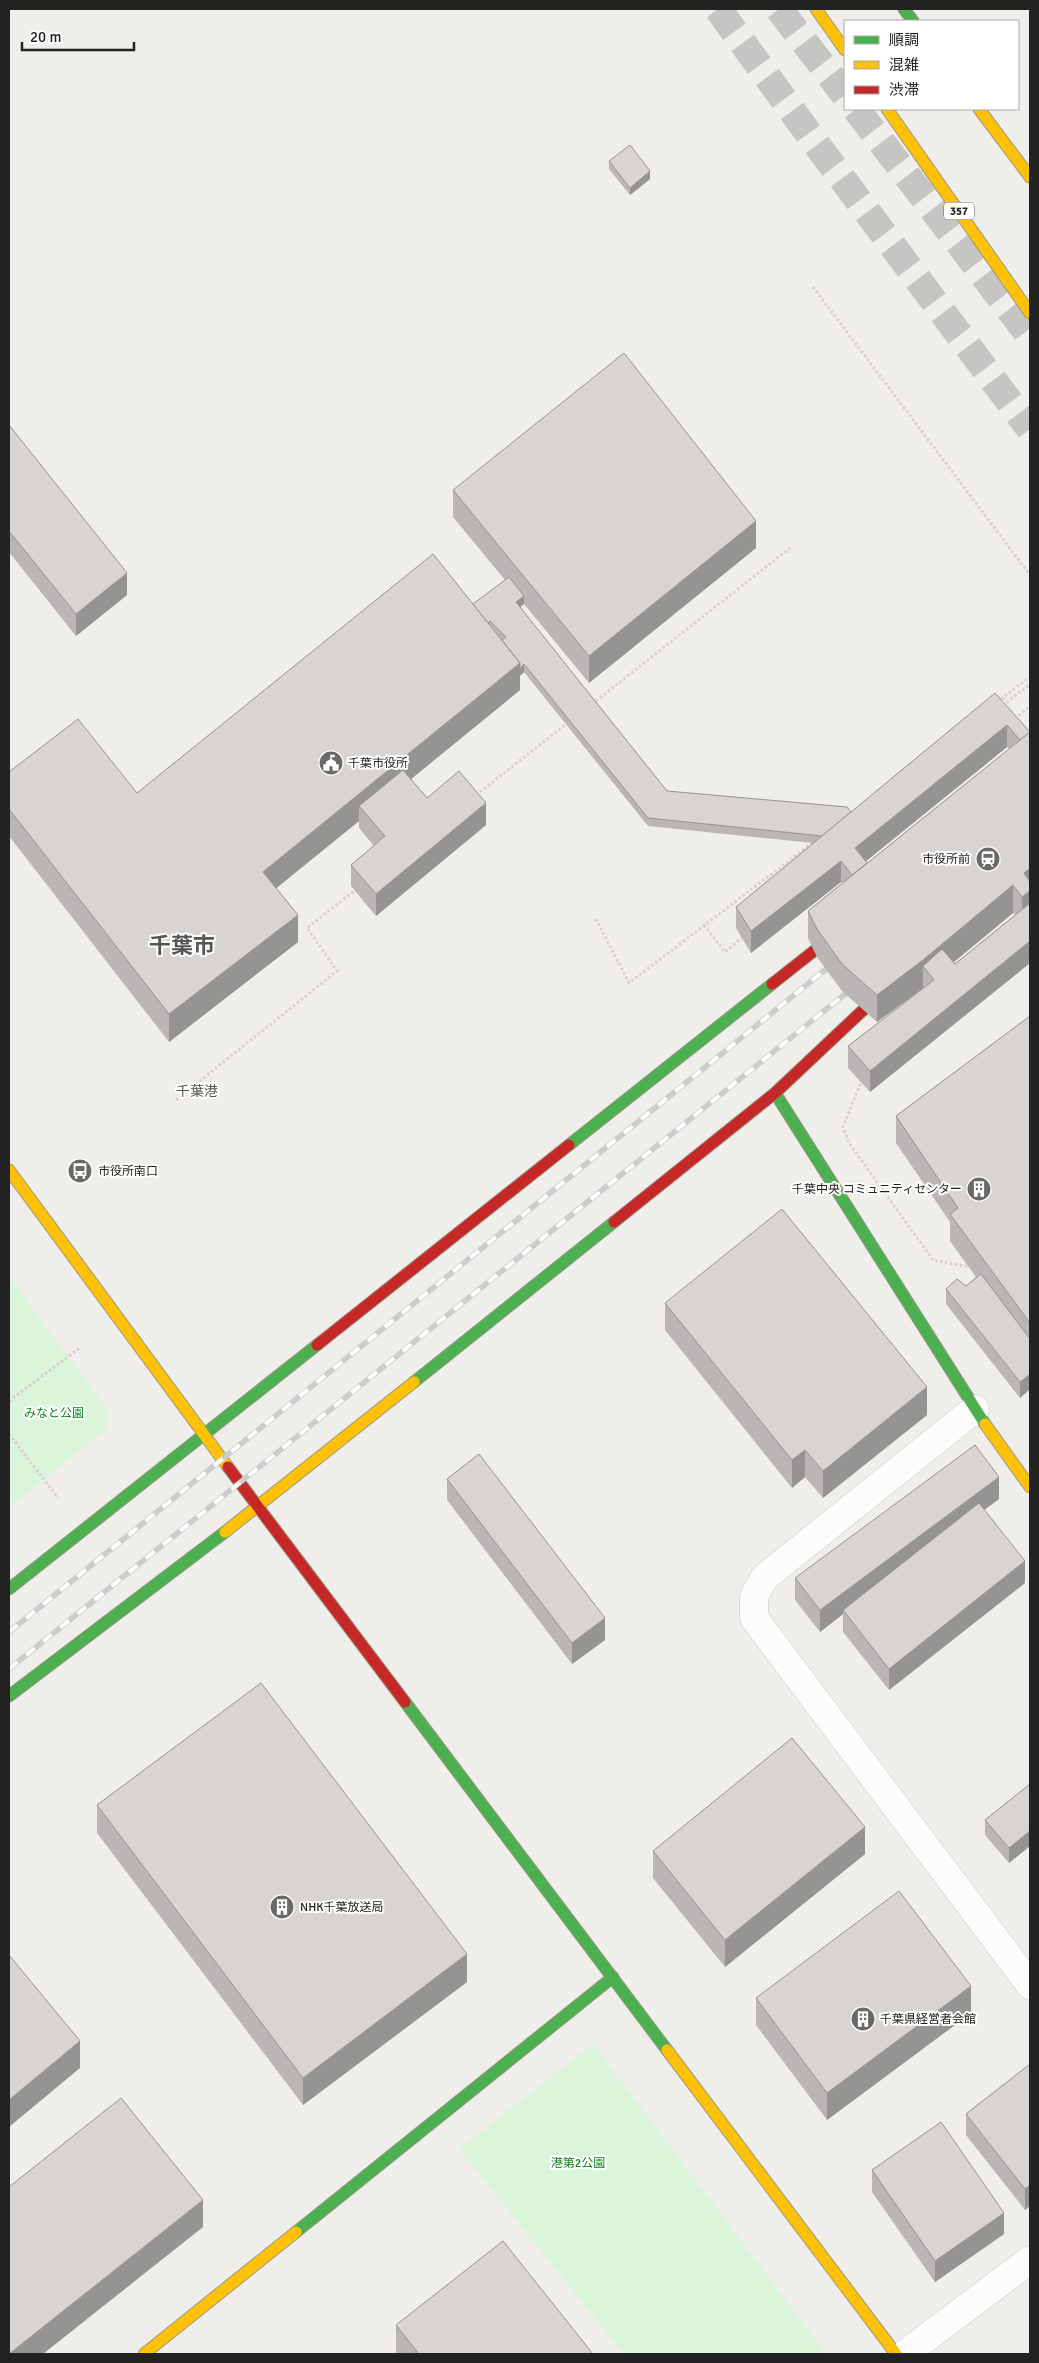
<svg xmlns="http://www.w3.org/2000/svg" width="1039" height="2363" font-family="Signika,'Noto Sans JP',sans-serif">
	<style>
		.park { fill: #daf5da }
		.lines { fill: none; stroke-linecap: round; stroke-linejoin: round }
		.highway-tunnel { stroke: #c7c5c3; stroke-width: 28; stroke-dasharray: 28 14; stroke-linecap: butt }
		.street-casing { stroke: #c9c8c7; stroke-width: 29 }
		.fast-casing { stroke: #999a82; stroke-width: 13 }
		.slow-casing { stroke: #999a82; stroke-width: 13 }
		.jam-casing { stroke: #999a82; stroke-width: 13 }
		.path { stroke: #dccecd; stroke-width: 3; stroke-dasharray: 2.5 2.5; stroke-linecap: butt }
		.street { stroke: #fdfcfc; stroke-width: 28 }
		.fast { stroke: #4caf50; stroke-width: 11 }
		.slow { stroke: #ffc107; stroke-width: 11 }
		.jam { stroke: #c62828; stroke-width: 11 }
		.rail-casing { stroke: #ccc; stroke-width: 5.5 }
		.rail { stroke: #fff; stroke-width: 4; stroke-dasharray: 11; stroke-linecap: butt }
		.wall { fill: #b9b6b5; fill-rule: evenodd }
		.shaded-wall { fill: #969493 }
		.building { fill: #d7d4d2; stroke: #969493 }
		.labels { text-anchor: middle; stroke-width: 4; stroke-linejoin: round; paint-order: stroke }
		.shield { fill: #fff; stroke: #646464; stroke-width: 1 }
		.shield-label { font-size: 11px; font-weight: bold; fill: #222 }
		.poi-label { font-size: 12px; fill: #222; stroke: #fff; text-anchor: start }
		.park-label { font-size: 12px; fill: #0c8416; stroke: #fff }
		.neighbourhood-label { font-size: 14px; fill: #555; stroke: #fff }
		.town-label { font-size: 22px; font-weight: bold; fill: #555; stroke: #fff }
	</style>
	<rect width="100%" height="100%" fill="#f0eeeb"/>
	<g class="park">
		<path d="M9 1277 109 1412 106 1429 9 1508Z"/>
		<path d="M593 2044 826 2354H624L459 2149Z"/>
	</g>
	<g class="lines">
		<g class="highway-tunnel">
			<path d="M718 9 814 141 1030 429"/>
			<path d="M779 9 845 95"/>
			<path d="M856 109 1030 336"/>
		</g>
		<defs>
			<g id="street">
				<path d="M975 1409 765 1577 754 1596V1618L1030 1985"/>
				<path d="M905 2354 1030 2260"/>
			</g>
			<g id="fast">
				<path d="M904 9 913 21"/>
				<path d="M775 1093 985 1424"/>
				<path d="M569 1145 772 984"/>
				<path d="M414 1382 614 1222"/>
				<path d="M9 1589 317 1345"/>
				<path d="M9 1696 225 1532"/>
				<path d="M405 1702 667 2050"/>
				<path d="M296 2232 613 1977"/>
			</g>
			<g id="slow">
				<path d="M816 9 845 50"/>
				<path d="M887 109 1030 313"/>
				<path d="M979 109 1030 177"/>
				<path d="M9 1170 228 1467"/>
				<path d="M985 1424 1030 1487"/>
				<path d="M225 1532 414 1382"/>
				<path d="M667 2050 896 2354"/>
				<path d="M144 2354 296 2232"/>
			</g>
			<g id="jam">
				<path d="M772 984 843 928"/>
				<path d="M614 1222 775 1093 861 1012 893 985"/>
				<path d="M317 1345 569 1145"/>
				<path d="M228 1467 405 1702"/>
			</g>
		</defs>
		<use href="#street" class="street-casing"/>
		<use href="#fast" class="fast-casing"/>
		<use href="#slow" class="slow-casing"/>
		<use href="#jam" class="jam-casing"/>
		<g class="path">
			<path d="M813 287 1030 575"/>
			<path d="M1003 698 1007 702 1030 684"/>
			<path d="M997 702 1030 677"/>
			<path d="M592 704 790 548"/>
			<path d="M1015 719 1030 706"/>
			<path d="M476 795 569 722"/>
			<path d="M596 919 629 983 816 840"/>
			<path d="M704 925 725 952 745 935"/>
			<path d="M862 1079 843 1127 849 1143 933 1260 970 1267"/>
			<path d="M176 1100 337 971 307 928 357 889"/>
			<path d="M9 1401 81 1347"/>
			<path d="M9 1434 58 1498"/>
		</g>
		<use href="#street" class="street"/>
		<use href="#fast" class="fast"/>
		<use href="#slow" class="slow"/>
		<use href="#jam" class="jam"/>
		<defs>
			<g id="rail">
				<path d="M9 1632 836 961"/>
				<path d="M9 1669 855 986"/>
			</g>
		</defs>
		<use href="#rail" class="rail-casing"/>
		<use href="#rail" class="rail"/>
	</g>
	<g class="wall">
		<path d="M609 161 650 179 630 195 609 169Z"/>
		<path d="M9 425 127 595 76 636 9 552Z"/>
		<path d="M453 490 756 548 589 683 524 604 520 607 667 791 851 812 995 693 1030 732V963L870 1092 848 1068V1046L924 988 877 1022 842 991 817 957 808 938V911L842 883 841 882 751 953 736 928V907L813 843 648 826 524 672 520 676V690L411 779 427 798 486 825 376 916 351 886V865L374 846 359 828V821L276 888 298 942 169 1042 9 836V772L137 793 473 604 505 580 453 517ZM1007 747 1009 749 867 863 865 862ZM1013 913 1015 915 955 964 953 963Z"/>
		<path d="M1030 1016V1391L1029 1390 1020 1398 946 1304V1289L966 1286 976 1277 950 1241V1222L896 1143V1116Z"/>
		<path d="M665 1303 927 1415 823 1498 805 1477 792 1488 665 1330Z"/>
		<path d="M447 1479 605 1640 572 1664 447 1500Z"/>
		<path d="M999 1499 984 1510 1025 1583 889 1690 843 1632V1614L820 1632 795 1600V1578Z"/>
		<path d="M1030 1784V1846L1009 1863 985 1835V1820Z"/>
		<path d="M97 1805 467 1982 303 2105 97 1833Z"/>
		<path d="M653 1851 865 1854 725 1967 653 1878Z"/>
		<path d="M756 1998 971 2013 827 2120 756 2025Z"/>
		<path d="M1030 2064V2206L1025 2210 966 2135V2114Z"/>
		<path d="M872 2170 1004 2234 935 2282 872 2192Z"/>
		<path d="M396 2325 593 2354H397L396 2352Z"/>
	</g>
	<g class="shaded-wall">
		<path d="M650 171V179L630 195V188Z"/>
		<path d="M756 521V548L589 683V656Z"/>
		<path d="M127 573V595L76 636V614Z"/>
		<path d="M524 596V604L516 610V602Z"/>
		<path d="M520 663 524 664V672L520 676V690L367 815 359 806V821L263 899V872Z"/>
		<path d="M1007 725V747L855 870V848Z"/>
		<path d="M486 803V825L376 916V894Z"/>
		<path d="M841 861V882L751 953V931Z"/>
		<path d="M1030 868V919L1022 925V897L1024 873Z"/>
		<path d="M1013 885V913L933 979 923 966V988L877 1022V995Z"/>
		<path d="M298 915V942L169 1042V1014Z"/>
		<path d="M1030 941V963L870 1092V1071Z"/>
		<path d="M1029 1375V1390L1020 1398V1382Z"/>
		<path d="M927 1387V1415L823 1498V1471Z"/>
		<path d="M805 1450V1477L792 1488V1460Z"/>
		<path d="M999 1477V1499L845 1613 843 1610V1614L820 1632V1610Z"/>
		<path d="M1025 1561V1583L889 1690V1669Z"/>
		<path d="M605 1618V1640L572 1664V1643Z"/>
		<path d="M865 1827V1854L725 1967V1940Z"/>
		<path d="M1030 1831V1846L1009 1863V1848Z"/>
		<path d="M467 1954V1982L303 2105V2078Z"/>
		<path d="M971 1986V2013L827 2120V2093Z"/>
		<path d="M80 2041V2068L9 2127V2100Z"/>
		<path d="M1030 2185V2206L1025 2210V2189Z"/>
		<path d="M203 2200V2227L43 2354H9Z"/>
		<path d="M1004 2213V2234L935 2282V2261Z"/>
	</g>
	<g class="building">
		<path d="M630 145 650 171 630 188 609 161Z"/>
		<path d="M624 353 756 521 589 656 453 490Z"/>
		<path d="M9 425 127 573 76 614 9 531Z"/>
		<path d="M433 554 520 663 263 872 298 915 169 1014 9 809V772L78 719 137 793Z"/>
		<path d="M509 577 524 596 516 602 667 791 847 807 851 812 822 836 648 818 524 664 520 669V663L502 640 506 637 490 621 488 623 473 604Z"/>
		<path d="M995 693 1030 732 1020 740 1007 725 855 848 867 863 852 875 841 861 751 931 736 907Z"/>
		<path d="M1030 732V868L1024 873 1030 882V891L1022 897 1013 885 923 960 877 995 842 964 817 929 808 911Z"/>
		<path d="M403 770 427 798 459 771 486 803 376 894 351 865 385 836 359 806Z"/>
		<path d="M1030 903V941L870 1071 848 1046 934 980 923 966 942 949 955 964Z"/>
		<path d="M1030 1016V1323L950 1214 958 1208 896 1116Z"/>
		<path d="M782 1209 927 1387 823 1471 805 1450 792 1460 665 1303Z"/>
		<path d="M981 1274 1030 1339V1376L1029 1375 1020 1382 946 1289 957 1279 966 1286Z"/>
		<path d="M975 1445 999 1477 820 1610 795 1578Z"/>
		<path d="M479 1454 605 1618 572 1643 447 1479Z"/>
		<path d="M979 1503 1025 1561 889 1669 843 1610Z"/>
		<path d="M261 1683 467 1954 303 2078 97 1805Z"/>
		<path d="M792 1738 865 1827 725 1940 653 1851Z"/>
		<path d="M1030 1784V1831L1009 1848 985 1820Z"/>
		<path d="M899 1891 971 1986 827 2093 756 1998Z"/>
		<path d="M9 1955 80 2041 9 2100Z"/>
		<path d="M1030 2064V2185L1025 2189 966 2114Z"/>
		<path d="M121 2098 203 2200 9 2354V2187Z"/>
		<path d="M941 2122 1004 2213 935 2261 872 2170Z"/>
		<path d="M503 2241 593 2354H419L396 2325Z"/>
	</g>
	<defs>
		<symbol id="civic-disc" viewBox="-11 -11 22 22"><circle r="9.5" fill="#6a6968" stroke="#fff"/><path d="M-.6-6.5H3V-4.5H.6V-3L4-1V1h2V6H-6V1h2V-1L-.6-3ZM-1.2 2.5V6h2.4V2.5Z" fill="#fff"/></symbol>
		<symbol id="station-disc" viewBox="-11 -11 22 22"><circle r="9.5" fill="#6a6968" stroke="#fff"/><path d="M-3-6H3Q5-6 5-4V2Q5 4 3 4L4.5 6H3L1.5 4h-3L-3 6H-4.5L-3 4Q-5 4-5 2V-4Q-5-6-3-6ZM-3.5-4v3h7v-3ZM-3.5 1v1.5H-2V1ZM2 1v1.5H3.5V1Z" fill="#fff"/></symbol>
		<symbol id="bus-disc" viewBox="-11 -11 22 22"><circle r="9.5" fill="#6a6968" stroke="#fff"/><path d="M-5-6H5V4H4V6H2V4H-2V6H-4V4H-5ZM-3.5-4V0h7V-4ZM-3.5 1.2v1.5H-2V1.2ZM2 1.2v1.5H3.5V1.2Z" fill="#fff"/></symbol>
		<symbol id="building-disc" viewBox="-11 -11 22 22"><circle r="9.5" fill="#6a6968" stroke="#fff"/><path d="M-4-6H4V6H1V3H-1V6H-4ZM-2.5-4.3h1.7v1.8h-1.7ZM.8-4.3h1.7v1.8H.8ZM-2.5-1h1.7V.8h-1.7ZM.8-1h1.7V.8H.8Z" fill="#fff"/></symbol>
	</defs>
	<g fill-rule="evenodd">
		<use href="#civic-disc" x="317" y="749" width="28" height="28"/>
		<use href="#station-disc" x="974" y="845" width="28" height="28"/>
		<use href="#bus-disc" x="66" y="1157" width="28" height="28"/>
		<use href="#building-disc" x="965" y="1175" width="28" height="28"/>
		<use href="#building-disc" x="268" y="1893" width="28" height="28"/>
		<use href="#building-disc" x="849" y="2005" width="28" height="28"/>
	</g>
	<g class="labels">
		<rect class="shield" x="944" y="202.5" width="30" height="17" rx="4"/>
		<g class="shield-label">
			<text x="959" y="215">357</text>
		</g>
		<g class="poi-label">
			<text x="348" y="767">千葉市役所</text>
			<text x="970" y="863" text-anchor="end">市役所前</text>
			<text x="98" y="1175">市役所南口</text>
			<text x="962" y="1193" text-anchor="end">千葉中央 コミュニティセンター</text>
			<text x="300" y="1911">NHK千葉放送局</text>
			<text x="880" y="2023">千葉県経営者会館</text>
		</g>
		<g class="park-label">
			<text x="54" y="1417">みなと公園</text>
			<text x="578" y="2167">港第2公園</text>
		</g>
		<g class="neighbourhood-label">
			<text x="197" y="1096">千葉港</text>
		</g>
		<g class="town-label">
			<text x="182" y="953">千葉市</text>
		</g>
	</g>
	<rect width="1039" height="2363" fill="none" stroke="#222222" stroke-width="20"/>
	<rect x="844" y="20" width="175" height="90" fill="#ffffff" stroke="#a7a7a7"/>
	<rect x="854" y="36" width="25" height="8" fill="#4caf50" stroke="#a7a7a7"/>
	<text x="889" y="45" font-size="15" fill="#222222">順調</text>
	<rect x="854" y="61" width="25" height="8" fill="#ffc107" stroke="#a7a7a7"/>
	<text x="889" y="70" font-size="15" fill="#222222">混雑</text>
	<rect x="854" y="86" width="25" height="8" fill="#c62828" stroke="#a7a7a7"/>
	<text x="889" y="95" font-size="15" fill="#222222">渋滞</text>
	<path d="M22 42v8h112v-8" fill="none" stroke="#222222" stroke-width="2.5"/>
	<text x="30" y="42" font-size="15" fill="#222222" stroke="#ffffff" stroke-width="4" paint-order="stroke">20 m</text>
</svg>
